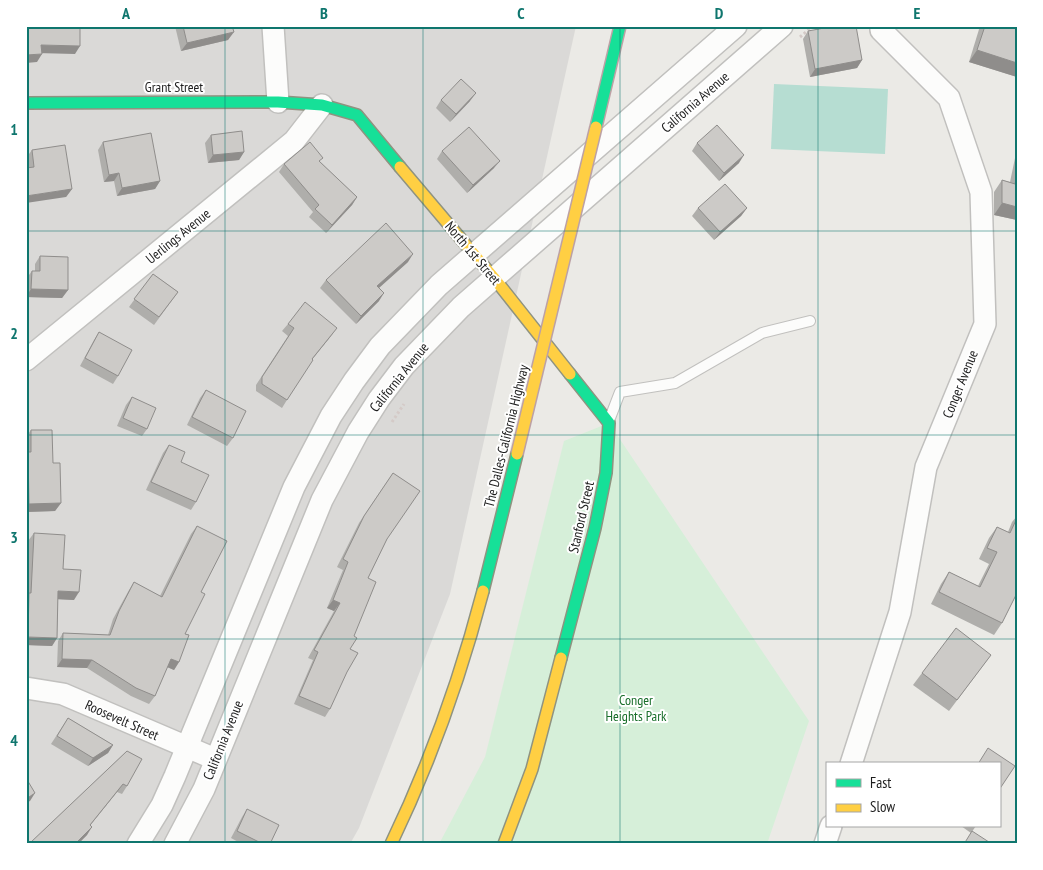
<svg xmlns="http://www.w3.org/2000/svg" width="1043" height="870" font-family="'PT Sans Narrow',sans-serif">
	<style>
		.residential { fill: #dad9d7 }
		.park { fill: #d6efd9 }
		.pitch { fill: #b6ddd2 }
		.lines { fill: none; stroke-linecap: round; stroke-linejoin: round }
		.lane-casing { stroke: #c1c0be; stroke-width: 12 }
		.street-casing { stroke: #c1c0be; stroke-width: 24 }
		.fast-casing { stroke: #8f9380; stroke-width: 14 }
		.slow-casing { stroke: #8f9380; stroke-width: 14 }
		.path { stroke: #d4cac7; stroke-width: 3; stroke-dasharray: 2.5 2.5; stroke-linecap: butt }
		.lane { stroke: #fcfcfb; stroke-width: 10 }
		.street { stroke: #fcfcfb; stroke-width: 21 }
		.fast { stroke: #16e098; stroke-width: 11 }
		.slow { stroke: #ffcf43; stroke-width: 11 }
		.fast-bridge-casing { stroke: #bca1a5; stroke-width: 14; stroke-linecap: butt }
		.slow-bridge-casing { stroke: #bca1a5; stroke-width: 14; stroke-linecap: butt }
		.fast-bridge { stroke: #16e098; stroke-width: 11 }
		.slow-bridge { stroke: #ffcf43; stroke-width: 11 }
		.wall { fill: #afaeab }
		.shaded-wall { fill: #8f8d8b }
		.building { fill: #cccac7; stroke: #8f8d8b }
		.grid { fill: none; stroke: #0f766e; stroke-width: 1; stroke-opacity: 0.55 }
		.labels { text-anchor: middle; stroke-width: 4; stroke-linejoin: round; paint-order: stroke }
		.street-label { font-size: 14px; fill: #1d1d1d; stroke: #fff }
		.park-label { font-size: 14px; fill: #186e2a; stroke: #fff }
		.neatline { fill: none; stroke: #0f766e; stroke-width: 2 }
		.grid-label { font-size: 16px; text-anchor: middle; font-weight: bold; fill: #0f766e }
	</style>
	<rect width="100%" height="100%" fill="#ebeae6"/>
	<path class="residential" d="M26 26H576L450 594 359 828 350 844H26Z"/>
	<path class="park" d="M609 423 809 721 767 844H439L485 757 564 441Z"/>
	<path class="pitch" d="M774 84 888 89 885 154 771 149Z"/>
	<g class="lines">
		<defs>
			<path id="lane" d="M610 418 620 392 675 383 762 333 810 321"/>
			<g id="street">
				<path d="M273 26 278 102"/>
				<path d="M26 360 294 141 322 105"/>
				<path d="M26 688 63 694 215 759"/>
				<path d="M851 764 900 612 926 467 985 324 981 192 949 98 881 30V26"/>
				<path d="M138 844 162 805 175 776 294 487 331 416 354 381 380 346 439 285 736 26"/>
				<path d="M175 844 204 789 322 500 358 432 379 399 404 366 461 307 782 26"/>
				<path d="M825 844 831 826"/>
			</g>
			<g id="fast">
				<path d="M26 103 278 102 322 105 357 115 400 167"/>
				<path d="M483 591 517 454"/>
				<path d="M561 658 595 528 606 473 609 423 570 374"/>
			</g>
			<g id="slow">
				<path d="M400 167 494 278 570 374"/>
				<path d="M391 844C430 763 460 679 483 591"/>
				<path d="M504 844 532 769 561 658"/>
			</g>
		</defs>
		<use href="#lane" class="lane-casing"/>
		<use href="#street" class="street-casing"/>
		<use href="#fast" class="fast-casing"/>
		<use href="#slow" class="slow-casing"/>
		<g class="path">
			<path d="M800 37 813 26"/>
			<path d="M392 422 404 404"/>
		</g>
		<use href="#lane" class="lane"/>
		<use href="#street" class="street"/>
		<use href="#fast" class="fast"/>
		<use href="#slow" class="slow"/>
		<defs>
			<path id="fast-bridge" d="M596 127 620 26"/>
			<path id="slow-bridge" d="M517 454 596 127"/>
		</defs>
		<use href="#fast-bridge" class="fast-bridge-casing"/>
		<use href="#slow-bridge" class="slow-bridge-casing"/>
		<use href="#fast-bridge" class="fast-bridge"/>
		<use href="#slow-bridge" class="slow-bridge"/>
	</g>
	<g class="wall">
		<path d="M175 26H232L228 40 181 51Z"/>
		<path d="M980 26H1017V77L969 62Z"/>
		<path d="M808 31 862 60 857 68 810 77 803 39Z"/>
		<path d="M441 100 470 101 450 122 436 108Z"/>
		<path d="M211 135 244 152 239 160 208 163 205 143Z"/>
		<path d="M103 142 160 181 155 189 117 196 114 181 104 182 98 150Z"/>
		<path d="M697 143 739 163 719 181 692 151Z"/>
		<path d="M32 150 72 189 66 197 28 168 26 158Z"/>
		<path d="M442 151 494 168 467 193 437 159Z"/>
		<path d="M1017 155V220L994 215V192L1002 180 1010 182 1015 158Z"/>
		<path d="M320 162 357 197 352 205 326 233 309 217 313 212 279 172 284 164Z"/>
		<path d="M698 208H747L741 216 714 240 692 216Z"/>
		<path d="M40 256 68 290 62 298 26 297V279L32 271H35V264Z"/>
		<path d="M408 262 379 288V301L356 324 320 288 326 280Z"/>
		<path d="M153 274 178 292 154 325 129 307Z"/>
		<path d="M288 324 331 336 312 359 282 408 256 391V385L288 336 282 331Z"/>
		<path d="M99 332 118 376 113 384 80 366 94 340Z"/>
		<path d="M206 390 233 438 227 446 187 425 200 398Z"/>
		<path d="M132 397 147 429 142 436 117 426 126 405Z"/>
		<path d="M31 430 53 463 61 503 55 511 26 512V437Z"/>
		<path d="M169 445 181 462 196 502 191 510 146 490 163 453Z"/>
		<path d="M393 473 387 539 368 578 350 649 330 709 325 717 294 704 313 660 308 658 334 611 327 608 343 570 337 567 359 523Z"/>
		<path d="M1017 516V593L1002 623 994 635 931 604 941 584 949 572 978 586 989 564 979 559 989 538 997 527 1008 532 1012 522Z"/>
		<path d="M197 526 201 592 185 634 179 662 174 670 167 667 155 696 149 704 131 696 87 668 57 667 58 641 63 633 108 635 113 619 129 590 134 582 160 596 191 534Z"/>
		<path d="M34 533 63 569 74 600 58 599 57 638 52 646 26 645V586L28 541Z"/>
		<path d="M991 655 949 711 913 685 922 673Z"/>
		<path d="M68 718 113 745 108 753 88 766 51 744Z"/>
		<path d="M127 751V786L122 794 117 792 90 825 87 835 78 844H29Z"/>
		<path d="M247 809 270 844H242L231 838 242 817Z"/>
		<path d="M961 826H976L971 833Z"/>
	</g>
	<g class="shaded-wall">
		<path d="M234 32 228 40 181 51 187 43Z"/>
		<path d="M41 45 80 46 75 54 36 53Z"/>
		<path d="M977 50 1017 63V77L969 62Z"/>
		<path d="M42 54 37 62 26 63V55Z"/>
		<path d="M862 60 857 68 810 77 815 69Z"/>
		<path d="M476 93 470 101 450 122 456 114Z"/>
		<path d="M244 152 239 160 208 163 213 155Z"/>
		<path d="M744 155 739 163 719 181 724 173Z"/>
		<path d="M500 161 494 168 467 193 473 185Z"/>
		<path d="M119 173 114 181 104 182 109 175Z"/>
		<path d="M160 181 155 189 117 196 122 188Z"/>
		<path d="M72 189 66 197 26 203V196Z"/>
		<path d="M357 197 352 205 326 233 332 225Z"/>
		<path d="M1002 203 1017 207V220L994 215Z"/>
		<path d="M747 208 741 216 714 240 720 232Z"/>
		<path d="M413 254 408 262 372 294 377 286Z"/>
		<path d="M31 289 68 290 62 298 26 297Z"/>
		<path d="M384 293 379 301 356 324 361 316Z"/>
		<path d="M337 328 331 336 306 367 312 359Z"/>
		<path d="M61 503 55 511 26 512V508L29 504Z"/>
		<path d="M58 591 79 592 74 600 53 599Z"/>
		<path d="M333 600 340 603 334 611 327 608Z"/>
		<path d="M28 637 57 638 52 646 26 645V640Z"/>
		<path d="M62 659 92 660 87 668 57 667Z"/>
		<path d="M171 659 179 662 174 670 165 666Z"/>
		<path d="M113 745 108 753 88 766 93 758Z"/>
		<path d="M123 784 117 792 84 833 90 825Z"/>
		<path d="M35 793 30 801 26 803V799Z"/>
		<path d="M92 827 87 835 78 844H75Z"/>
	</g>
	<g class="building">
		<path d="M26 26H80V46L41 45 42 54 26 55Z"/>
		<path d="M183 26H232L234 32 187 43Z"/>
		<path d="M835 26H856L862 60 815 69 808 31Z"/>
		<path d="M985 26H1017V63L977 50Z"/>
		<path d="M461 79 476 93 456 114 441 100Z"/>
		<path d="M717 125 744 155 724 173 697 143Z"/>
		<path d="M469 127 500 161 473 185 442 151Z"/>
		<path d="M242 131 244 152 213 155 211 135Z"/>
		<path d="M151 133 160 181 122 188 119 173 109 175 103 142Z"/>
		<path d="M310 142 323 158 319 161 357 197 332 225 315 209 319 205 284 164Z"/>
		<path d="M65 145 72 189 26 196V168L34 167 32 150Z"/>
		<path d="M1017 174V207L1002 203V180L1015 184Z"/>
		<path d="M725 184 747 208 720 232 698 208Z"/>
		<path d="M386 223 413 254 377 286 384 293 361 316 326 280Z"/>
		<path d="M40 256 68 257V290L31 289 32 271H40Z"/>
		<path d="M153 274 178 292 159 317 134 299Z"/>
		<path d="M305 302 337 328 312 359 313 360 287 400 262 384V377L294 328 288 324Z"/>
		<path d="M99 332 132 350 118 376 85 358Z"/>
		<path d="M206 390 246 411 233 438 192 417Z"/>
		<path d="M132 397 156 408 147 429 123 418Z"/>
		<path d="M31 430H52L53 463H60L61 503 29 504 28 452H31Z"/>
		<path d="M169 445 185 452 181 462 209 475 196 502 151 482Z"/>
		<path d="M393 473 420 491 387 539 368 578 376 582 354 636 357 638 350 649 358 653 347 672 330 709 299 696 318 652 314 650 340 603 333 600 348 562 343 559 364 516Z"/>
		<path d="M1017 518V593L1002 623 939 592 949 572 980 587 997 552 987 548 997 527 1010 533Z"/>
		<path d="M197 526 227 541 201 592 205 594 185 634 189 635 179 662 171 659 155 696 136 688 92 660 62 659 63 633 110 635 119 611 134 582 162 597Z"/>
		<path d="M34 533 65 535 63 569 81 570 79 592 58 591 57 638 28 637 29 593H31Z"/>
		<path d="M956 628 991 655 957 700 922 673Z"/>
		<path d="M68 718 113 745 93 758 57 736Z"/>
		<path d="M988 748 1015 766 999 790V764H978Z"/>
		<path d="M127 751 142 759 127 786 123 784 90 825 92 827 75 844H31L30 843Z"/>
		<path d="M26 778 35 793 26 799Z"/>
		<path d="M247 809 279 825 270 844H263L237 831Z"/>
		<path d="M972 831 992 844H964Z"/>
	</g>
	<path class="grid" d="M225 26V844M423 26V844M620 26V844M818 26V844M26 231H1017M26 435H1017M26 639H1017"/>
	<g class="labels">
		<g class="street-label">
			<text x="174" y="92">Grant Street</text>
			<text transform="translate(695 102) rotate(-41)" y="5">California Avenue</text>
			<text transform="translate(178 236) rotate(-39)" y="5">Uerlings Avenue</text>
			<text transform="translate(473 253) rotate(50)" y="5">North 1st Street</text>
			<text transform="translate(399 377) rotate(-51)" y="5">California Avenue</text>
			<text transform="translate(960 384) rotate(-68)" y="5">Conger Avenue</text>
			<text transform="translate(506 436) rotate(-76)" y="5">The Dalles-California Highway</text>
			<text transform="translate(581 517) rotate(-77)" y="5">Stanford Street</text>
			<text transform="translate(122 720) rotate(24)" y="5">Roosevelt Street</text>
			<text transform="translate(223 740) rotate(-68)" y="5">California Avenue</text>
		</g>
		<g class="park-label">
			<text x="636" y="705">Conger<tspan x="636" dy="16">Heights Park</tspan></text>
		</g>
	</g>
	<rect width="1043" height="870" fill="none" stroke="#ffffff" stroke-width="55"/>
	<rect x="826" y="762" width="175" height="65" fill="#ffffff" stroke="#a5a5a5"/>
	<rect x="836" y="779" width="25" height="8" fill="#16e098" stroke="#a5a5a5"/>
	<text x="870" y="788" font-size="15" fill="#1d1d1d">Fast</text>
	<rect x="836" y="804" width="25" height="8" fill="#ffcf43" stroke="#a5a5a5"/>
	<text x="870" y="812" font-size="15" fill="#1d1d1d">Slow</text>
	<rect x="28" y="28" width="988" height="814" class="neatline"/>
	<g class="grid-label">
		<text x="126" y="19">A</text>
		<text x="324" y="19">B</text>
		<text x="521" y="19">C</text>
		<text x="719" y="19">D</text>
		<text x="917" y="19">E</text>
		<text x="14" y="135">1</text>
		<text x="14" y="339">2</text>
		<text x="14" y="543">3</text>
		<text x="14" y="746">4</text>
	</g>
</svg>
